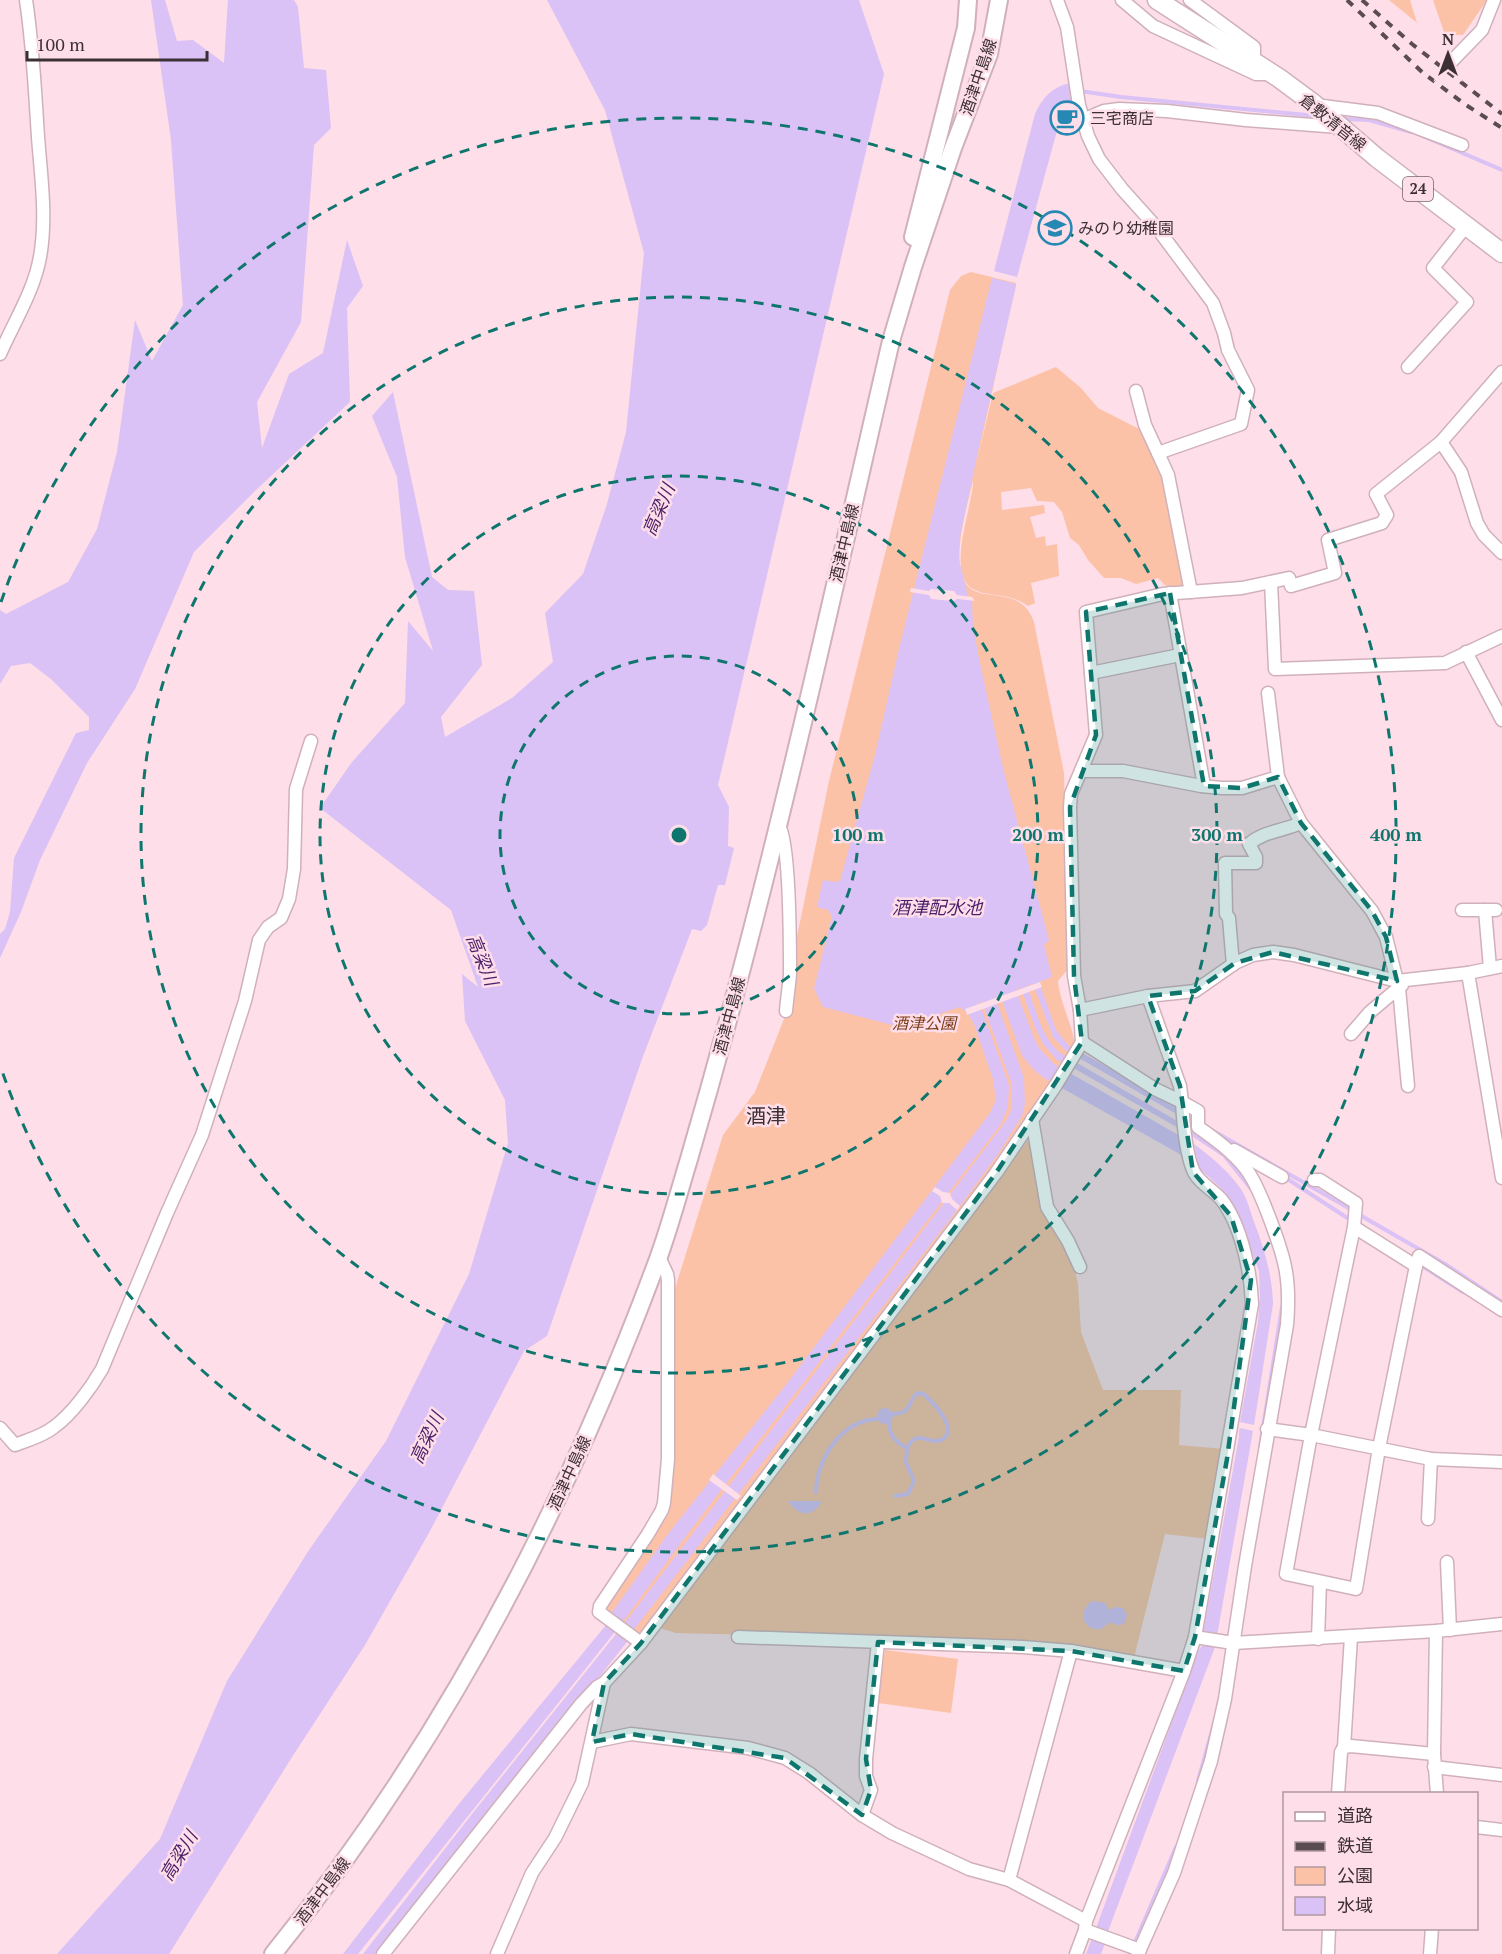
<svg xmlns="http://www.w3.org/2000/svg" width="1502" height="1954" font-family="'PT Serif','Noto Sans JP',serif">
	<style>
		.green { fill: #fcc2a7 }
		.water { fill: #dac1f6 }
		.pier { fill: #fedee8 }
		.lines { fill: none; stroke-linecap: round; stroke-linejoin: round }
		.stream { stroke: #dac1f6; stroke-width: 4 }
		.minor-casing { stroke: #d0b1bb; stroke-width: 15 }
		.secondary-casing { stroke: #d0b1bb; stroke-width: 20 }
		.primary-casing { stroke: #d0b1bb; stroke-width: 21 }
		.minor { stroke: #fff; stroke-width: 12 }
		.secondary { stroke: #fff; stroke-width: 16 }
		.primary { stroke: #fff; stroke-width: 18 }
		.rail { stroke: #5b4c51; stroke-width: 4; stroke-dasharray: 8 8; stroke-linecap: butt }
		.marked { fill: #0f766e; fill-opacity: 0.2; stroke: #0f766e; stroke-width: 4.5; stroke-dasharray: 12 8; stroke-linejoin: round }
		.ring { fill: none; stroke: #0f766e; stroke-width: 3; stroke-dasharray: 10 8 }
		.labels { text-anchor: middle; stroke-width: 5; stroke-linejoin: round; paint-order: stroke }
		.shield { fill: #fedee8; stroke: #76646a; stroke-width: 1.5 }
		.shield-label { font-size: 15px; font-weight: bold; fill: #3c3034 }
		.street-label { font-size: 16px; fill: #3c3034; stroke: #fedee8 }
		.poi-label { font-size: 16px; fill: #3c3034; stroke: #fedee8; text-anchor: start }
		.park-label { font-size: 16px; font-style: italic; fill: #7c3b18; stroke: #fedee8 }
		.water-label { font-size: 18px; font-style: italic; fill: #491f6a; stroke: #fedee8 }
		.quarter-label { font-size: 20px; fill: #3c3034; stroke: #fedee8 }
		.centre { fill: #0f766e; stroke: #fedee8; stroke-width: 3 }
		.ring-label { font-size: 18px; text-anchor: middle; font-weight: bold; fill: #0f766e; stroke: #fedee8; stroke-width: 5; stroke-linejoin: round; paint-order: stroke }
	</style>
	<rect width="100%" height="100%" fill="#fedee8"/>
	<g class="green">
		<path d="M1389 0H1410L1417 23Z"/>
		<path d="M1433 0H1487L1463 35H1445Z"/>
		<path d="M971 272 1016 283 976 465 993 393 1056 367 1081 388 1098 408 1143 431 1164 479 1186 581 1183 587 1168 588 1158 578 1136 584 1121 578H1104L1088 560 1079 545 1070 538 1062 512 1054 502 1037 501 1031 488 1001 492 1002 510 1044 505 1045 513 1030 517 1036 538 1045 536 1046 546 1057 544 1059 576 1031 583 1035 603 1028 606C1008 591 986 598 971 588 946 570 974 503 973 480 967 508 952 554 964 580 975 607 1020 581 1034 622L1064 773 1069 968 1058 981C1060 1003 1072 1023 1075 1045L997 1163 641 1636 604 1611 664 1512 673 1295 723 1135 755 1092 786 1014 793 956 829 781 950 290 961 276Z"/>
		<path d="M1029 1139 1032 1141 1060 1239 1075 1271 1078 1284 1081 1332 1103 1390H1181L1179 1445 1224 1449 1209 1539 1165 1534 1134 1658 760 1635 676 1633 660 1628Z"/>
		<path d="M885 1650 958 1659 951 1713 878 1703Z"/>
	</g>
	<g class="water">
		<path d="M151 0H165L177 41 193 40 224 63 228 0H294L298 7 304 68 326 70 331 128 314 145 301 322 257 402 262 448 289 374 323 353 347 240 363 286 347 308 350 402 256 490 194 552 135 689 87 763 40 860 21 912 0 958V934L5 929 10 912 14 858 76 733 89 730V717L51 679 30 663 11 666 0 684V610L6 614 68 582 97 529 117 452 135 320 152 361 183 305 171 140Z"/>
		<path d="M547 0H859L884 74 718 785 729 807 728 846 734 848 725 885H718L707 925 701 931 692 929 642 1059 547 1336 524 1351 430 1531 365 1645 292 1757 169 1954H57L160 1839 227 1681 309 1550 386 1441 469 1274 508 1143 505 1100 465 1021 462 974 478 987 451 910 320 808 352 762 405 703 408 621 433 651 405 557 397 477 372 416 393 392 432 577 448 590 474 591 482 665 441 717 445 737 512 698 553 662 545 613 583 574 607 504 626 432 644 253 605 110Z"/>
		<path d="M1070 83 1076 105 1067 111 1058 127 1017 277 994 271 1035 114C1042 98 1052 87 1070 83Z"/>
		<path d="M992 278 1016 284V286L980 442 959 541V560L968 596 972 601 973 625 978 654 1003 768 1049 940 1044 945 1052 977 1039 982 1056 1030 1068 1045 1177 1106 1178 1115 1065 1050 1053 1037 1033 984 1027 986C1036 1010 1041 1036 1060 1053L1179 1122 1180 1129 1075 1069 1057 1060 1043 1044 1034 1025 1021 988 1016 990 1034 1038 1039 1048 1054 1064 1182 1137 1185 1157 1044 1078 1034 1070 1023 1057 1018 1045 1000 995 995 997 1024 1078 1025 1104 1022 1116 998 1154 957 1210 633 1631 627 1642 379 1954H363L472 1814 624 1624 1006 1121 1011 1110V1082L982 1002H979L1009 1085 1008 1107 1001 1124 680 1544 622 1623 358 1954H343L458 1805 606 1625 610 1615 668 1534 785 1386 990 1113 996 1100 993 1079 974 1024 969 1015 960 1007 900 1027 823 1007 814 989 832 916 828 910 817 907 823 880 835 882 840 881 875 755 899 649Z"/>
		<path d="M1194 1144C1210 1156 1226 1169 1238 1185 1246 1195 1249 1207 1253 1219 1264 1248 1272 1273 1273 1304L1254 1425 1240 1422 1258 1322 1260 1297 1259 1271 1233 1204 1221 1188 1199 1168Z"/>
		<circle cx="885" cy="1416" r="8"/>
		<path d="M1241 1428 1253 1431 1217 1636 1203 1633 1239 1437V1430Z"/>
		<path d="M788 1501H822C813 1518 798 1517 788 1501Z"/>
		<path d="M1093 1601 1105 1603 1109 1610 1115 1607 1123 1608 1127 1615 1125 1622C1120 1627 1115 1625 1110 1622L1101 1629C1082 1632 1077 1609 1093 1601Z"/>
		<path d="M1204 1644 1215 1647 1107 1934 1096 1928 1199 1649Z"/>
		<path d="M1092 1938 1106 1941 1101 1954H1086Z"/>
	</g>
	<g class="pier">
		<path d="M911 588 929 591 931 589 954 591 957 595 972 597 975 601 958 599 953 601 931 599 929 595 910 592Z"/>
		<path d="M1040 982 1042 987 967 1015 965 1009Z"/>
		<path d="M935 1187 943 1192 950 1193 952 1199 960 1206 957 1210 949 1203H942L940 1196 932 1191Z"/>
		<path d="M713 1474 741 1496 737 1500 709 1480Z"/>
	</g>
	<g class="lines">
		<g class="stream">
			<path d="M1080 91 1121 97 1317 116"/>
			<path d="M1342 119 1369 120 1411 132"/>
			<path d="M1418 134 1502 170"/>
			<path d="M1210 1129 1352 1210"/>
			<path d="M1188 1131 1224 1155 1252 1190"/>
			<path d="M1286 1178 1352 1221"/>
			<path d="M1358 1214 1445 1264 1502 1302"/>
			<path d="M1419 1264 1463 1292"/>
			<path d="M893 1414C911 1413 907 1405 916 1394L922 1393C932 1400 961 1431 941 1440 928 1446 918 1427 907 1448"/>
			<path d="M889 1422C889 1435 896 1443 907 1448L906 1462 914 1481 908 1494 895 1496"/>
			<path d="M1260 1447 1282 1307"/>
			<path d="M816 1492C817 1459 841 1420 878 1419"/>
			<path d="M1198 1781 1213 1727"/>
			<path d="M1130 1954 1176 1847"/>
		</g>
		<defs>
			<g id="minor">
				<path d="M1057 0 1067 27 1079 105 1088 136 1099 159 1122 189 1157 228 1213 303 1224 333 1228 350 1248 390 1241 424 1158 453 1168 475 1191 592"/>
				<path d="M1122 0 1153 26 1256 74H1271"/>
				<path d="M1190 0 1254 47V62"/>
				<path d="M1450 63 1482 30 1494 0"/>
				<path d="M1315 105 1378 113 1462 145"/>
				<path d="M1085 119 1104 111 1119 109 1167 111 1246 120 1339 127"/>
				<path d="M0 354C14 322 34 291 40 257 47 218 41 176 38 137 35 91 33 46 26 0"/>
				<path d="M1408 367 1467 302 1433 268 1466 226"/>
				<path d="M1136 391 1145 425 1158 453"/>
				<path d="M1441 442 1461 472 1477 523 1484 535 1502 553"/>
				<path d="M1271 582 1275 669 1445 663 1502 636"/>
				<path d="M1170 593 1204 786"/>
				<path d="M1466 652 1502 720"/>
				<path d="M1091 673 1180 655"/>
				<path d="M1268 693 1278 777 1301 823 1372 911 1386 937 1397 981"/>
				<path d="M1081 771H1123L1201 786 1222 788H1242L1278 777"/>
				<path d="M779 826C790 843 790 948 790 974 789 986 787 999 786 1011"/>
				<path d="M1462 910H1496"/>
				<path d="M1485 910 1490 968"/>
				<path d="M1233 965 1229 918 1226 914 1225 863H1256V857L1249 844C1264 831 1283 831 1301 823"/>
				<path d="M1468 973 1502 1178"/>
				<path d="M1399 988 1408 1086"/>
				<path d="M1080 1010 1148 996 1195 991 1235 963 1253 955 1273 952 1294 955 1397 981 1468 973 1502 966"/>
				<path d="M1351 1034 1370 1012 1402 985"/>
				<path d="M1032 1119 1047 1207 1068 1241 1080 1267"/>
				<path d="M1234 1150 1282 1177"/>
				<path d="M1314 1180H1320L1356 1203 1354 1227"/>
				<path d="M1354 1227 1416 1266 1379 1448 1356 1589 1286 1574 1311 1435Z"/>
				<path d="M1416 1266 1419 1256 1502 1310"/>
				<path d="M0 1428 15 1445C28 1440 43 1436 54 1427 72 1414 91 1388 102 1369L167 1213 202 1135 245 1001 259 940 268 927 281 918 289 899 294 869 296 789 311 741"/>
				<path d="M1267 1429 1311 1435 1431 1459 1502 1462"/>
				<path d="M1428 1519 1431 1459"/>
				<path d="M1447 1562 1450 1630"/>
				<path d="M1436 1631 1434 1754 1437 1794"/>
				<path d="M738 1637 1023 1647 1071 1651 1184 1671"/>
				<path d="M1195 1637 1233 1643 1436 1631 1502 1624"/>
				<path d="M1318 1639 1320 1582"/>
				<path d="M641 1643 599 1612 600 1606 648 1534 662 1510 664 1503 668 1459V1280L667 1274 659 1257"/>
				<path d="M592 1742 631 1734 748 1748 785 1758 809 1773 862 1815 892 1833 969 1869 1009 1880 1086 1921"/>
				<path d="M1344 1747 1351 1637"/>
				<path d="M1434 1767 1502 1775"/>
				<path d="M1338 1794 1341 1752 1344 1747 1351 1746 1434 1754"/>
				<path d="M862 1815 871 1790 866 1776V1759L878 1642"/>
				<path d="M1476 1827 1502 1830"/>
				<path d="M1009 1880 1071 1651"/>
				<path d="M1085 1930 1140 1950"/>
				<path d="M383 1954 581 1704 597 1687 604 1683 641 1643 996 1173 1056 1085 1082 1042 1080 1010 1074 976 1070 807 1071 794 1096 735 1086 612 1163 594 1242 588 1289 578 1291 586 1335 573 1328 540 1382 523 1387 515 1376 494 1441 442 1502 372"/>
				<path d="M497 1954 532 1873 555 1838 582 1783 604 1683"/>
				<path d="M1076 1954 1085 1930 1086 1921 1184 1671 1195 1637 1252 1304C1251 1272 1241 1224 1221 1199 1213 1190 1197 1181 1193 1170 1186 1153 1183 1120 1182 1102L1155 1089 1082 1042"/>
				<path d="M1138 1954 1174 1873 1211 1761 1225 1699 1245 1566 1287 1325C1291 1278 1285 1258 1268 1214 1262 1199 1256 1182 1246 1169 1233 1152 1215 1139 1198 1127V1111L1182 1102 1180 1086 1148 996"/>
				<path d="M1328 1954 1329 1928"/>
				<path d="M1430 1954 1432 1928"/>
			</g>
			<g id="secondary">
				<path d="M913 237 966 28 968 0"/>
				<path d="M273 1954C441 1747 566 1508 658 1259 670 1226 679 1192 689 1159 708 1094 726 1029 743 964 797 758 843 549 891 341L913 267 953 148 989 54 999 0"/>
			</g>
			<path id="primary" d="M1157 0 1279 78 1314 104 1377 158 1502 253"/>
		</defs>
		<use href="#minor" class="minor-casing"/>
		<use href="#secondary" class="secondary-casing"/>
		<use href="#primary" class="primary-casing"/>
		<use href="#minor" class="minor"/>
		<use href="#secondary" class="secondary"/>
		<use href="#primary" class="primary"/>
		<g class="rail">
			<path d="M1347 0 1423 73 1466 105 1502 128"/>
			<path d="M1362 0 1412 44 1502 114"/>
		</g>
	</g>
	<path class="marked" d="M1170 593 1204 786 1242 788 1278 777 1301 823 1372 911 1386 937 1397 981 1273 952 1235 963 1195 991 1148 996 1180 1086 1193 1172 1231 1216 1251 1280 1227 1459 1195 1637 1184 1671 1071 1651 878 1642 866 1759 871 1790 862 1815 785 1758 631 1734 592 1742 604 1683 641 1643 996 1173 1082 1042 1074 976 1070 807 1096 735 1086 612Z"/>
	<g class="ring">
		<circle cx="679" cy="835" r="179"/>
		<circle cx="679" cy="835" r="359"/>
		<circle cx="679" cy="835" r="538"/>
		<path d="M1 602A717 717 0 1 1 1 1068"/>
	</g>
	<defs>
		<symbol id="cafe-ring" viewBox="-11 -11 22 22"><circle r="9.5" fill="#fedee8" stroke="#2789b3" stroke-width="1.5"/><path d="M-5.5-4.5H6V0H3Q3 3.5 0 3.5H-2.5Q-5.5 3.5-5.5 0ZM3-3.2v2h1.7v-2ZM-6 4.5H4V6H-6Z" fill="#2789b3"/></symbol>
		<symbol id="school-ring" viewBox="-11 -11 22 22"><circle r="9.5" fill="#fedee8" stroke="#2789b3" stroke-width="1.5"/><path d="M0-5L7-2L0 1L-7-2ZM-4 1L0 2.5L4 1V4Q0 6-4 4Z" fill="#2789b3"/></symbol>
	</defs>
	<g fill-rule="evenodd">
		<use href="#cafe-ring" x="1048" y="99" width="38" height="38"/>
		<use href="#school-ring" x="1036" y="209" width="38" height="38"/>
	</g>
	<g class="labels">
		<rect class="shield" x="1403" y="177" width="30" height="24" rx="4.5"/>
		<g class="shield-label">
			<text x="1418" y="194">24</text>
		</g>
		<g class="street-label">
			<text transform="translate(978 77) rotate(-71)" y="6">酒津中島線</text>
			<text transform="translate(1333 122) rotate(39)" y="6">倉敷清音線</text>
			<text transform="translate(844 543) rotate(-77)" y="6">酒津中島線</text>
			<text transform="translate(729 1016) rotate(-75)" y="6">酒津中島線</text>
			<text transform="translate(569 1473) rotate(-65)" y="6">酒津中島線</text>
			<text transform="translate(322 1891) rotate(-53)" y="6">酒津中島線</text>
		</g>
		<g class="poi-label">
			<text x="1090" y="124">三宅商店</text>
			<text x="1078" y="234">みのり幼稚園</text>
		</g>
		<g class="park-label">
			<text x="924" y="1029">酒津公園</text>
		</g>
		<g class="water-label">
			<text transform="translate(659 510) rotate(-67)" y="6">高梁川</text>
			<text x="937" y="914">酒津配水池</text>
			<text transform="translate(482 960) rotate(68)" y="6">高梁川</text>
			<text transform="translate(427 1438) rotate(-65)" y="6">高梁川</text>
			<text transform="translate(179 1856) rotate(-59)" y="6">高梁川</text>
		</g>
		<g class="quarter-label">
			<text x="766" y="1123">酒津</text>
		</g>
	</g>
	<circle cx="679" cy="835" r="9" class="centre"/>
	<g class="ring-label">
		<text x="858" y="841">100 m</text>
		<text x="1038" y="841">200 m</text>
		<text x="1217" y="841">300 m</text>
		<text x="1396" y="841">400 m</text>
	</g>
	<rect x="1283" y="1792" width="195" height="138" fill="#fedee8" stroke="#b098a0" stroke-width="1.5"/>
	<rect x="1295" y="1812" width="30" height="9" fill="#ffffff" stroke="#b098a0" stroke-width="1.5"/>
	<text x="1337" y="1822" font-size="18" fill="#3c3034">道路</text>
	<rect x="1295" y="1842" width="30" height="9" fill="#5b4c51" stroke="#b098a0" stroke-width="1.5"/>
	<text x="1337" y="1852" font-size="18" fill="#3c3034">鉄道</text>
	<rect x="1295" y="1867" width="30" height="18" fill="#fcc2a7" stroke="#b098a0" stroke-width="1.5"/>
	<text x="1337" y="1882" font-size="18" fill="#3c3034">公園</text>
	<rect x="1295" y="1897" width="30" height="18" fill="#dac1f6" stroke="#b098a0" stroke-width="1.5"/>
	<text x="1337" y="1912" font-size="18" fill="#3c3034">水域</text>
	<g transform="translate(1448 54)" stroke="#fedee8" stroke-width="4.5" paint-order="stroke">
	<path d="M0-4.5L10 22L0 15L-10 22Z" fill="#3c3034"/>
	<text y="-9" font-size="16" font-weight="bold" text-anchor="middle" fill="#3c3034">N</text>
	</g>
	<path d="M27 51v9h180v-9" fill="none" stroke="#3c3034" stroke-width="3"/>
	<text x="36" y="51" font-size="18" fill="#3c3034" stroke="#fedee8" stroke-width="4.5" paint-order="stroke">100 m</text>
</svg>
